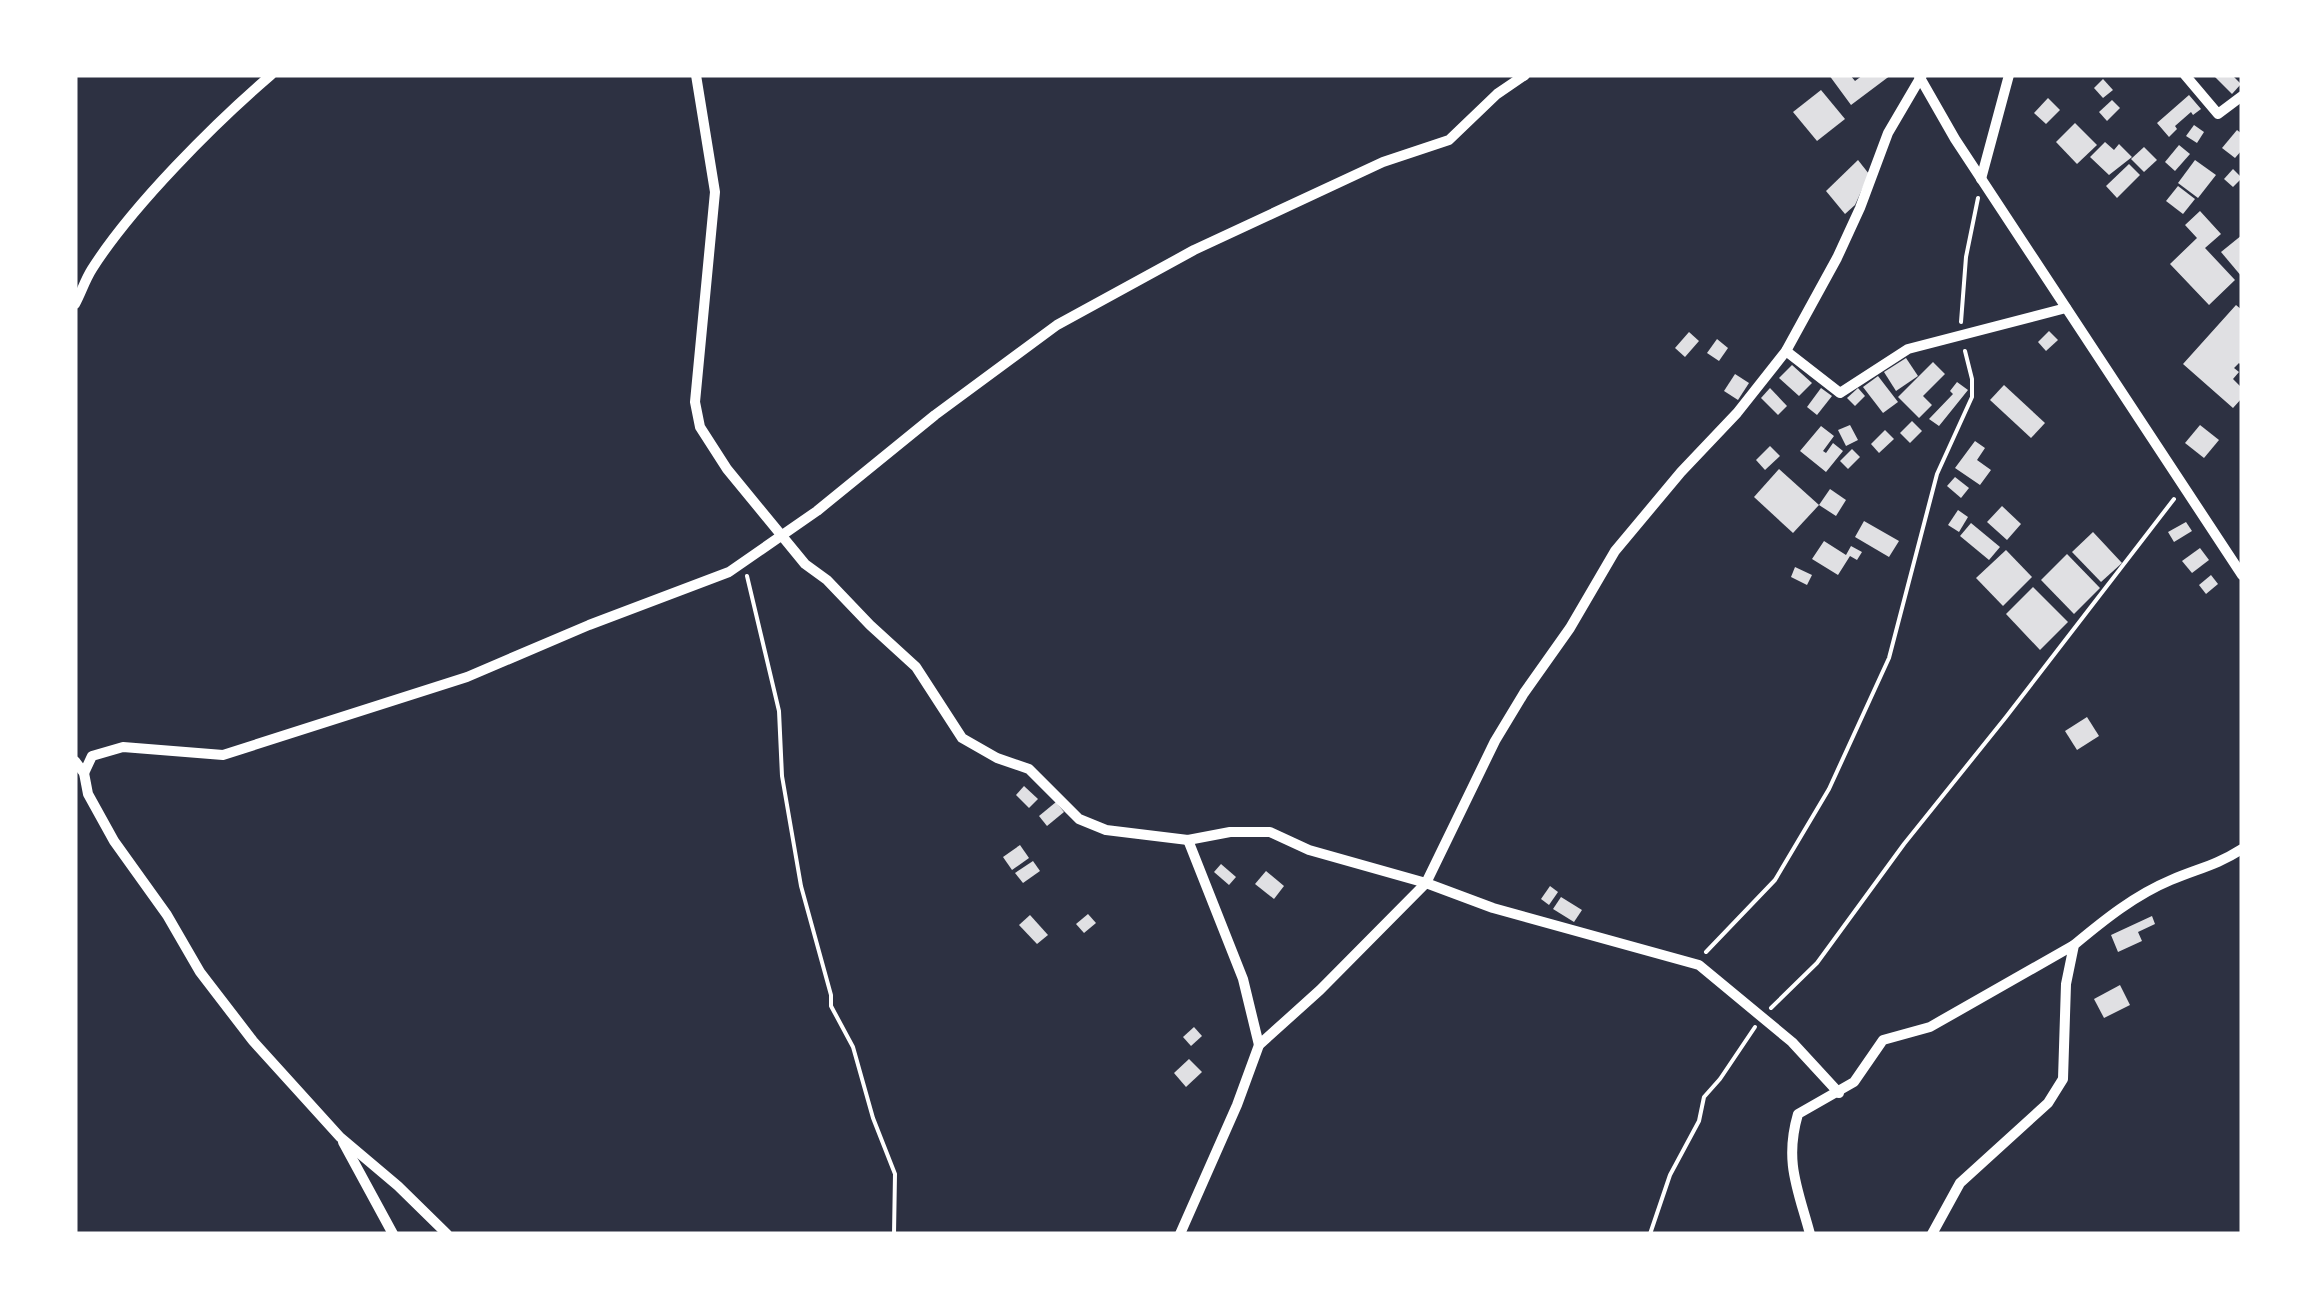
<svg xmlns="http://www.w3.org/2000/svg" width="2317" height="1309" font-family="'DM Sans',sans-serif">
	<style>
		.building { fill: #e0e0e3 }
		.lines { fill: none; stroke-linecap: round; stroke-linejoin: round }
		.path { stroke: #fff; stroke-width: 4 }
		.minor { stroke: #fff; stroke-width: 10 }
	</style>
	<rect width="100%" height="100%" fill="#2d3142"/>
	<g class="building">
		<path d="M1829 75H1850L1855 81 1863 75H1891L1851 105Z"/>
		<path d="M2213 75H2232L2241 84 2232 94Z"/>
		<path d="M2103 79 2113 90 2103 98 2094 88Z"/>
		<path d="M1821 90 1845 119 1817 141 1793 112Z"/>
		<path d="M2189 95 2201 109 2193 115 2191 112 2175 126 2177 129 2169 137 2157 123Z"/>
		<path d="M2048 98 2060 110 2046 124 2034 113Z"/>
		<path d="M2112 100 2120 108 2107 121 2099 112Z"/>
		<path d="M2075 123 2097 145 2077 164 2056 142Z"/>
		<path d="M2194 125 2204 132 2197 143 2186 136Z"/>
		<path d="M2237 130 2242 134V150L2235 158 2222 148Z"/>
		<path d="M2105 142 2114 150 2119 144 2132 157 2109 175 2090 157Z"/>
		<path d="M2179 145 2190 154 2175 171 2165 162Z"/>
		<path d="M2144 147 2157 160 2144 172 2131 159Z"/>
		<path d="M1858 160 1869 174 1855 205 1845 214 1826 191Z"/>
		<path d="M2195 160 2216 175 2198 198 2178 183Z"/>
		<path d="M2129 164 2140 175 2117 198 2106 186Z"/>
		<path d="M2233 169 2242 178 2233 187 2224 179Z"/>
		<path d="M2178 186 2195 199 2183 214 2166 201Z"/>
		<path d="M2200 211 2221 234 2205 248 2235 280 2209 305 2170 264 2197 238 2185 225Z"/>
		<path d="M2242 235V277L2221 252Z"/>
		<path d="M2236 305 2242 310V366L2239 363 2234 368 2239 372 2233 379 2242 388V398L2233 408 2183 364Z"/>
		<path d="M2049 331 2058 340 2046 351 2038 342Z"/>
		<path d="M1689 332 1699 341 1685 357 1675 348Z"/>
		<path d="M1717 339 1728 348 1719 361 1707 353Z"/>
		<path d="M1906 358 1918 376 1896 391 1884 372Z"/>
		<path d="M1933 362 1945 374 1923 396 1932 405 1919 418 1898 397Z"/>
		<path d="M1792 365 1812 383 1799 396 1779 378Z"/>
		<path d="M1735 374 1749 383 1738 400 1724 391Z"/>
		<path d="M1878 376 1898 402 1883 413 1863 387Z"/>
		<path d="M1957 382 1968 390 1939 426 1929 419 1953 394 1950 391Z"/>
		<path d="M2004 385 2045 423 2031 438 1990 400Z"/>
		<path d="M1770 388 1787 406 1778 415 1761 398Z"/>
		<path d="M1821 388 1832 396 1817 415 1807 407Z"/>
		<path d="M1858 388 1865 396 1855 406 1847 398Z"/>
		<path d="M1912 421 1922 431 1910 443 1900 433Z"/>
		<path d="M1850 425 1858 440 1846 446 1838 430Z"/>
		<path d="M2200 425 2219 440 2204 458 2185 443Z"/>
		<path d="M1821 426 1834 436 1823 451 1826 453 1833 443 1843 451 1826 472 1800 451Z"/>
		<path d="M1885 430 1894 439 1879 453 1871 444Z"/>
		<path d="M1975 441 1985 448 1977 460 1991 470 1980 485 1955 468Z"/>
		<path d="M1770 446 1780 456 1765 470 1756 460Z"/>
		<path d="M1852 449 1860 457 1848 469 1840 461Z"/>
		<path d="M1779 469 1819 505 1793 533 1754 497Z"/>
		<path d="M1955 477 1969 488 1961 498 1947 486Z"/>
		<path d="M1830 489 1846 500 1836 516 1819 505Z"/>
		<path d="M2002 506 2021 524 2007 540 1987 522Z"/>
		<path d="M1958 510 1968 517 1959 532 1948 525Z"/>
		<path d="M1864 521 1899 541 1889 557 1855 537Z"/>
		<path d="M2186 522 2192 531 2174 542 2168 532Z"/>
		<path d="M1971 523 2000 547 1989 560 1960 536Z"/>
		<path d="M2093 532 2122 563 2101 582 2072 552Z"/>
		<path d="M1824 541 1846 555 1851 546 1862 552 1857 560 1850 556 1838 575 1812 559Z"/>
		<path d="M2200 548 2209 560 2192 573 2182 561Z"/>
		<path d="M2006 550 2032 577 2003 606 1976 578Z"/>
		<path d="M2067 554 2100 588 2074 614 2041 580Z"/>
		<path d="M1795 567 1812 575 1807 585 1791 577Z"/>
		<path d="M2211 575 2218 584 2206 594 2199 585Z"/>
		<path d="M2033 587 2068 622 2040 650 2006 614Z"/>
		<path d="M2087 717 2099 736 2077 750 2065 731Z"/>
		<path d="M1024 786 1038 799 1029 808 1016 795Z"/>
		<path d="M1056 802 1064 812 1047 826 1039 816Z"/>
		<path d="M1020 845 1029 858 1012 870 1003 857Z"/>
		<path d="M1033 861 1040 871 1023 883 1015 873Z"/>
		<path d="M1221 864 1236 877 1229 885 1214 872Z"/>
		<path d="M1266 871 1284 886 1274 899 1255 884Z"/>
		<path d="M1550 886 1558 892 1549 905 1541 899Z"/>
		<path d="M1561 897 1582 910 1574 922 1553 909Z"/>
		<path d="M1088 914 1096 923 1084 933 1076 924Z"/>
		<path d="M1030 915 1048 935 1037 944 1019 925Z"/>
		<path d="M2152 916 2155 924 2138 932 2142 941 2118 952 2111 935Z"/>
		<path d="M2120 985 2130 1005 2104 1018 2094 999Z"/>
		<path d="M1194 1027 1202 1036 1191 1046 1183 1037Z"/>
		<path d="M1189 1059 1202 1072 1186 1087 1174 1073Z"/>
	</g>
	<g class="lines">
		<g class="path">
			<path d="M1961 322 1966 257 1978 198"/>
			<path d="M747 576 779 711 782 776 801 886 831 995V1006L853 1047 873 1118 895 1174 894 1234"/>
			<path d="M1706 952 1775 880 1829 789 1889 658 1937 474 1972 397V379L1965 351"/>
			<path d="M1771 1008 1817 963 1904 844 2006 717 2174 499"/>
			<path d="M1650 1234 1670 1175 1699 1121 1704 1097 1720 1079 1755 1027"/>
		</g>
		<g class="minor">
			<path d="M696 75 715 192 695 402 700 427 727 469 805 564 827 580 870 625 916 667 962 738 997 758 1029 769 1079 819 1106 830 1188 840 1230 832H1270L1309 850 1426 883 1493 908 1699 965 1792 1042 1839 1093"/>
			<path d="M2185 75 2218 114 2242 96"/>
			<path d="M1919 76 1955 139 2242 575"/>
			<path d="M1981 179 2009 75"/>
			<path d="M75 304C81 293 85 280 92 269 132 206 214 124 271 75"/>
			<path d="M1786 351 1840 393 1908 349 2066 308"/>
			<path d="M75 761 84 773 88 794 114 841 167 915 200 972 253 1041 340 1137 398 1186 447 1234"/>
			<path d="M84 773 92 756 123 747 223 755 467 677 589 625 729 572 817 511 935 415 1057 325 1194 250 1383 162 1449 140 1497 94 1525 75"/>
			<path d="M1188 840 1243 979 1259 1045"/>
			<path d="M343 1142 393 1234"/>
			<path d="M1180 1234 1237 1105 1259 1045 1320 990 1426 883 1495 741 1524 693 1570 628 1615 551 1681 472 1737 413 1786 351 1837 258 1860 208 1888 133 1922 75"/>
			<path d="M1810 1234C1798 1189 1784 1162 1798 1114L1854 1082 1883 1040 1930 1027 2074 945"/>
			<path d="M1932 1234 1960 1183 2048 1103 2063 1079 2066 984 2074 945C2104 920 2135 895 2171 880 2199 868 2215 866 2242 849"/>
		</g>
	</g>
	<rect width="2317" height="1309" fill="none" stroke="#ffffff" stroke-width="155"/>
</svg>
